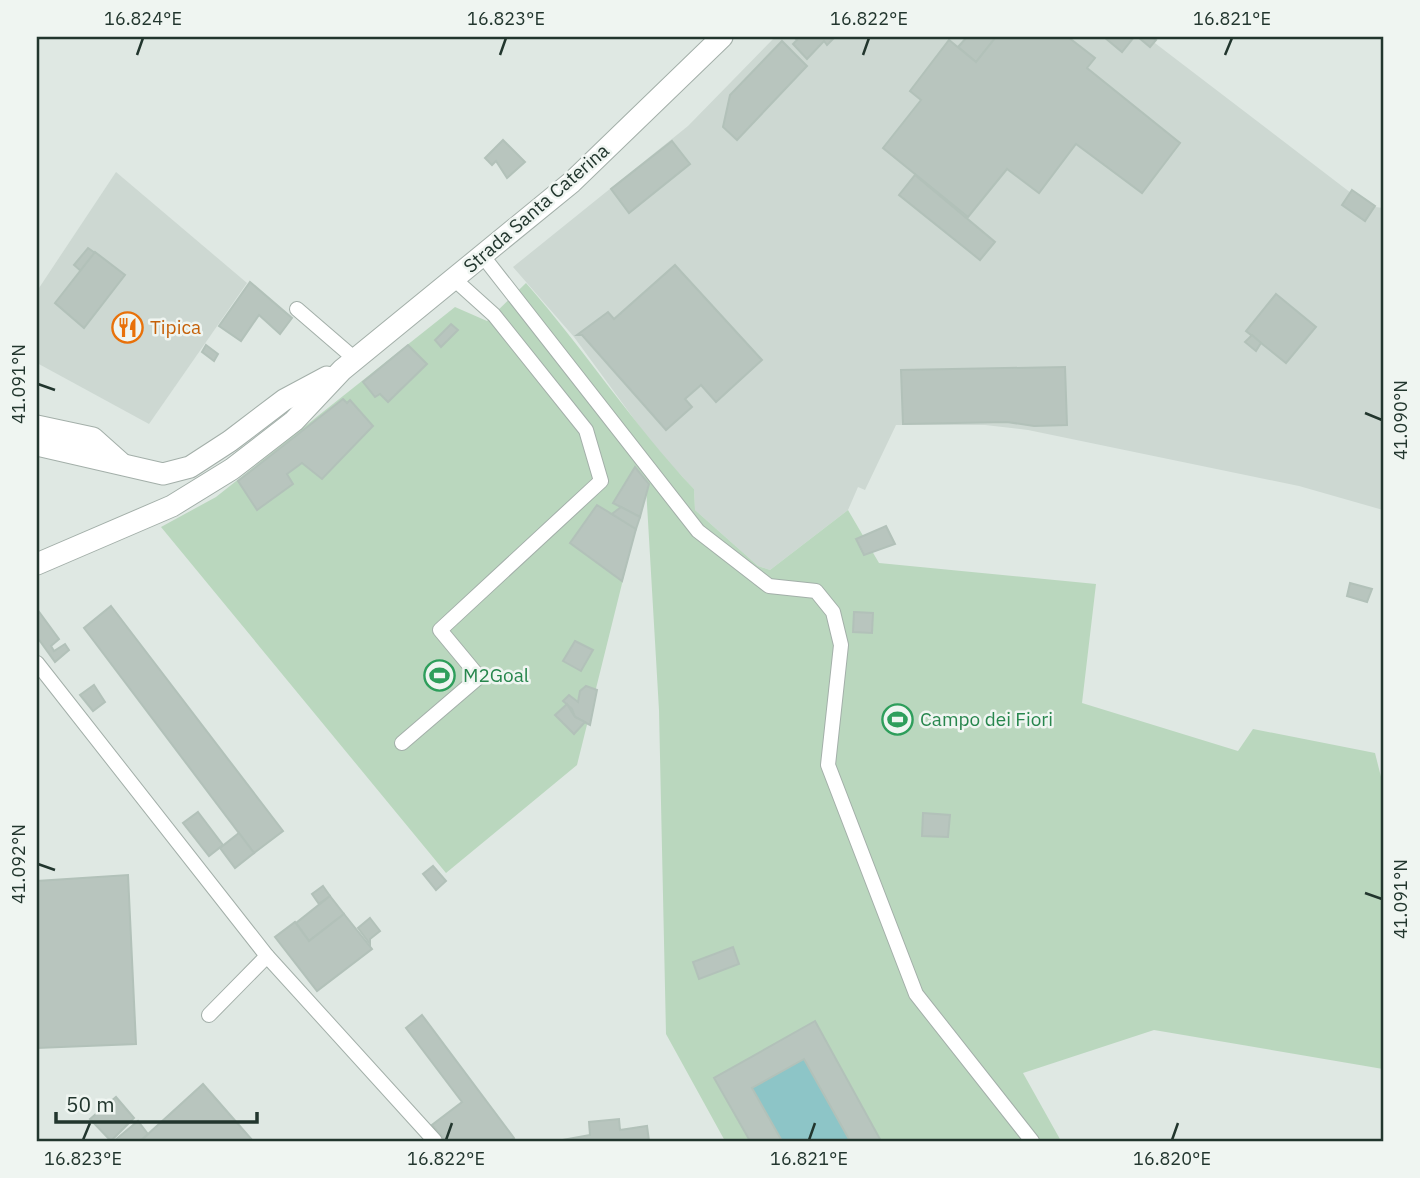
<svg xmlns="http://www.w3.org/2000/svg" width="1420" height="1178" font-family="'IBM Plex Sans',sans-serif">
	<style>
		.built { fill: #cdd8d2 }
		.green { fill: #bad7be }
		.water { fill: #8dc5c7 }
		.building { fill: #b8c5be; stroke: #b2c1b9; stroke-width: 2 }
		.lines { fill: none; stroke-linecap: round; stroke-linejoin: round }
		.service-casing { stroke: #a3afa9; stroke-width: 16 }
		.tertiary-casing { stroke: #a3afa9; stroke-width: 23 }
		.service { stroke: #fff; stroke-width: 14 }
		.tertiary { stroke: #fff; stroke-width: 21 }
		.ticks { fill: none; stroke: #22362e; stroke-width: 2.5 }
		.labels { text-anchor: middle; stroke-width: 5; stroke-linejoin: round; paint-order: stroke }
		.street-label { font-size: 19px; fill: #22362e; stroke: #eff5f1 }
		.food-label { font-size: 19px; fill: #c56008; stroke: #eff5f1; text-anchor: start }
		.leisure-label { font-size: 19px; fill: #27864d; stroke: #eff5f1; text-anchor: start }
		.neatline { fill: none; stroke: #22362e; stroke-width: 2.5 }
		.ticks-label { font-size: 18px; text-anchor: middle; fill: #22362e }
	</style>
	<rect width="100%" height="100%" fill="#dfe8e3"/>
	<g class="built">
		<path d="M775 37H1147L1368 206 1383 208V510L1299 486 1028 430 985 425H896L865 490 858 487 848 510 770 570 758 566 695 510 694 489 656 449 574 337 513 267 688 126Z"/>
		<path d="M116 172 247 283 149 424 37 363V291Z"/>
	</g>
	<path class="green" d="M526 283C585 350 633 425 694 489L695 510 758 566 770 570 848 510 879 563 1096 584 1082 703 1238 751 1253 729 1375 753 1383 785V1069L1154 1030 1023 1073 1061 1141H725L666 1034 659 710 646 487 577 765 446 873 161 527 216 497 455 307 487 321Z"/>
	<path class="water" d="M804 1059 850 1141H782L752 1088Z"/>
	<g class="building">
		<path d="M794 37H835L827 45 824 41 807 59 793 44 797 40Z"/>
		<path d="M967 37H996L976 62 958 47Z"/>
		<path d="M996 37H1068L1095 58 1087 68 1180 143 1142 193 1076 144 1039 193 1007 169 968 217 883 148 921 100 910 91 949 40 976 62Z"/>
		<path d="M1104 37H1134L1122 52Z"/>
		<path d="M1138 37H1151L1156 40 1150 47Z"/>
		<path d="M782 41 807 66 737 140 723 127 730 95Z"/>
		<path d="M503 140 525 162 507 178 496 161 492 165 485 158Z"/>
		<path d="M672 141 690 164 629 213 611 189Z"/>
		<path d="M915 175 995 242 980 260 899 195Z"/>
		<path d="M1352 190 1375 206 1365 221 1342 205Z"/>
		<path d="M88 248 95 253 81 271 74 265Z"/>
		<path d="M95 252 125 275 84 328 55 303Z"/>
		<path d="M675 265 762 360 716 402 701 385 685 399 692 407 666 430 582 335H577L608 312 614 319Z"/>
		<path d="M250 282 292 318 280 334 259 315 241 341 219 326Z"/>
		<path d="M1276 294 1316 327 1286 363 1246 331Z"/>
		<path d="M451 324 458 330 441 347 435 340Z"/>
		<path d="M1252 335 1261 343 1256 351 1245 342Z"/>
		<path d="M206 345 218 354 214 361 202 352Z"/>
		<path d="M408 345 427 364 388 402 380 394 375 397 363 382Z"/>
		<path d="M1065 367 1067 425 1034 426 1007 422 903 424 901 370Z"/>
		<path d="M343 399 347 403 350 400 373 426 322 479 302 463 287 474 293 484 257 510 238 481Z"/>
		<path d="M635 467 649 484 640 517 613 503Z"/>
		<path d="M597 505 636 529 622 581 570 543Z"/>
		<path d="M621 507 640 517 636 529 612 514Z"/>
		<path d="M886 526 895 544 864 555 856 539Z"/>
		<path d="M1350 583 1372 589 1367 602 1347 596Z"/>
		<path d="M111 606 283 831 254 853 84 628Z"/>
		<path d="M37 609 59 639 51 646 54 651 65 644 69 650 55 662 37 637Z"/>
		<path d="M854 612 873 613 872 633 853 632Z"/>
		<path d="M575 641 593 650 581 671 563 661Z"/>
		<path d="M94 685 105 702 93 711 80 695Z"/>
		<path d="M586 686 597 690 590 725 575 717 572 709 563 701 569 695 578 702 580 691Z"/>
		<path d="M567 704 575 717 585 722 574 734 555 715Z"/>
		<path d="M198 812 223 845 209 856 183 823Z"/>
		<path d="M923 813 950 815 948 837 922 836Z"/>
		<path d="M239 833 254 853 235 868 220 848Z"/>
		<path d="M433 866 446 881 436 890 423 874Z"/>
		<path d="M128 875 136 1044 37 1048V881Z"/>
		<path d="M323 886 330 896 319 904 312 894Z"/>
		<path d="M330 896 344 914 309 941 296 923Z"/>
		<path d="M344 914 372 949 317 991 275 937 295 922 309 941Z"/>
		<path d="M370 918 380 931 370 939V944L358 928Z"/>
		<path d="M733 947 739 964 699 979 693 962Z"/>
		<path d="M422 1015 514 1138 510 1141H446L432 1125 462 1102 406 1028Z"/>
		<path d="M815 1021 881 1141H850L804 1059 752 1088 782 1141H750L714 1078Z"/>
		<path d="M203 1084 253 1141H140L148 1134Z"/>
		<path d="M116 1097 134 1118 111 1141 90 1119Z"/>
		<path d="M619 1119 620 1130 647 1126 649 1141H557L590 1135 589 1122Z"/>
		<path d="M138 1121 148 1134 140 1141H114Z"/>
	</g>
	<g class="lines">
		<defs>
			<g id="service">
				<path d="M482 255 698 531 769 586 816 591 833 612 841 645 828 765 916 994 1032 1141"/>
				<path d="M297 309 355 359"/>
				<path d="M37 663 267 956 435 1141"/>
				<path d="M402 743 479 677 440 630 601 481 586 430 494 315 454 279"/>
				<path d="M209 1015 267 956"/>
			</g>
			<g id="tertiary">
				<path d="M37 426 93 438 121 463"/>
				<path d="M37 445 163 474 190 467 230 441 284 400 327 377"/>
				<path d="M37 564 172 506 232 469 294 421 342 370 572 182 722 37"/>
			</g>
		</defs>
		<use href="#service" class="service-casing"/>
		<use href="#tertiary" class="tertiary-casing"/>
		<use href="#service" class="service"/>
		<use href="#tertiary" class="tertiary"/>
	</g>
	<path class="ticks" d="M137 55 143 38M500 55 506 38M863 55 869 38M1225 55 1232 38M38 384 55 390M1365 413 1382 420M38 864 55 870M1365 893 1382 899M83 1140 90 1123M446 1140 452 1123M809 1140 815 1123M1172 1140 1178 1123"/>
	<defs>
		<symbol id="restaurant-ring" viewBox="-11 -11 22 22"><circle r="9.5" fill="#eff5f1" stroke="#e8710a" stroke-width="1.5"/><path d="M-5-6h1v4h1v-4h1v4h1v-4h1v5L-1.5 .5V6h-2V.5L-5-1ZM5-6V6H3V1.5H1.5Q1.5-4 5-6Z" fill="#e8710a"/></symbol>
		<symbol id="stadium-ring" viewBox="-11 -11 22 22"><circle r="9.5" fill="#eff5f1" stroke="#2e9e5b" stroke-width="1.5"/><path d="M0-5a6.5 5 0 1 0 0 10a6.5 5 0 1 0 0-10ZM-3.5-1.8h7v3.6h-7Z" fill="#2e9e5b"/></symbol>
	</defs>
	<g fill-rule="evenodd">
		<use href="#restaurant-ring" x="110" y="310" width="35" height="35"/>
		<use href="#stadium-ring" x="422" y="658" width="35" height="35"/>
		<use href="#stadium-ring" x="880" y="702" width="35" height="35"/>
	</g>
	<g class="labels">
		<g class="street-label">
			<text transform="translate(536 208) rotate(-41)" y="7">Strada Santa Caterina</text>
		</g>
		<g class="food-label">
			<text x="150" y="334">Tipica</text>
		</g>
		<g class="leisure-label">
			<text x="463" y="682">M2Goal</text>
			<text x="920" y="726">Campo dei Fiori</text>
		</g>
	</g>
	<rect width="1420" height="1178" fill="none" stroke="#eff5f1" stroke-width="77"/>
	<path d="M56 1112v10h201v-10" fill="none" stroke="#22362e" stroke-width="3.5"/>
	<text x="66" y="1112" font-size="21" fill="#22362e" stroke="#eff5f1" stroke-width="5" paint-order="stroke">50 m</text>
	<rect x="38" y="38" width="1344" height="1102" class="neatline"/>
	<g class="ticks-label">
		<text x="143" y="25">16.824°E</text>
		<text x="506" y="25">16.823°E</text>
		<text x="869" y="25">16.822°E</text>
		<text x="1232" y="25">16.821°E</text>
		<text transform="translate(19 384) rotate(-90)" y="6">41.091°N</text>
		<text transform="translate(1401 420) rotate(-90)" y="6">41.090°N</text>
		<text transform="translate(19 864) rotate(-90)" y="6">41.092°N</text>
		<text transform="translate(1401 899) rotate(-90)" y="6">41.091°N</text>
		<text x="83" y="1165">16.823°E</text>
		<text x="446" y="1165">16.822°E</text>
		<text x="809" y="1165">16.821°E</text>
		<text x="1172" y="1165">16.820°E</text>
	</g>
</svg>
